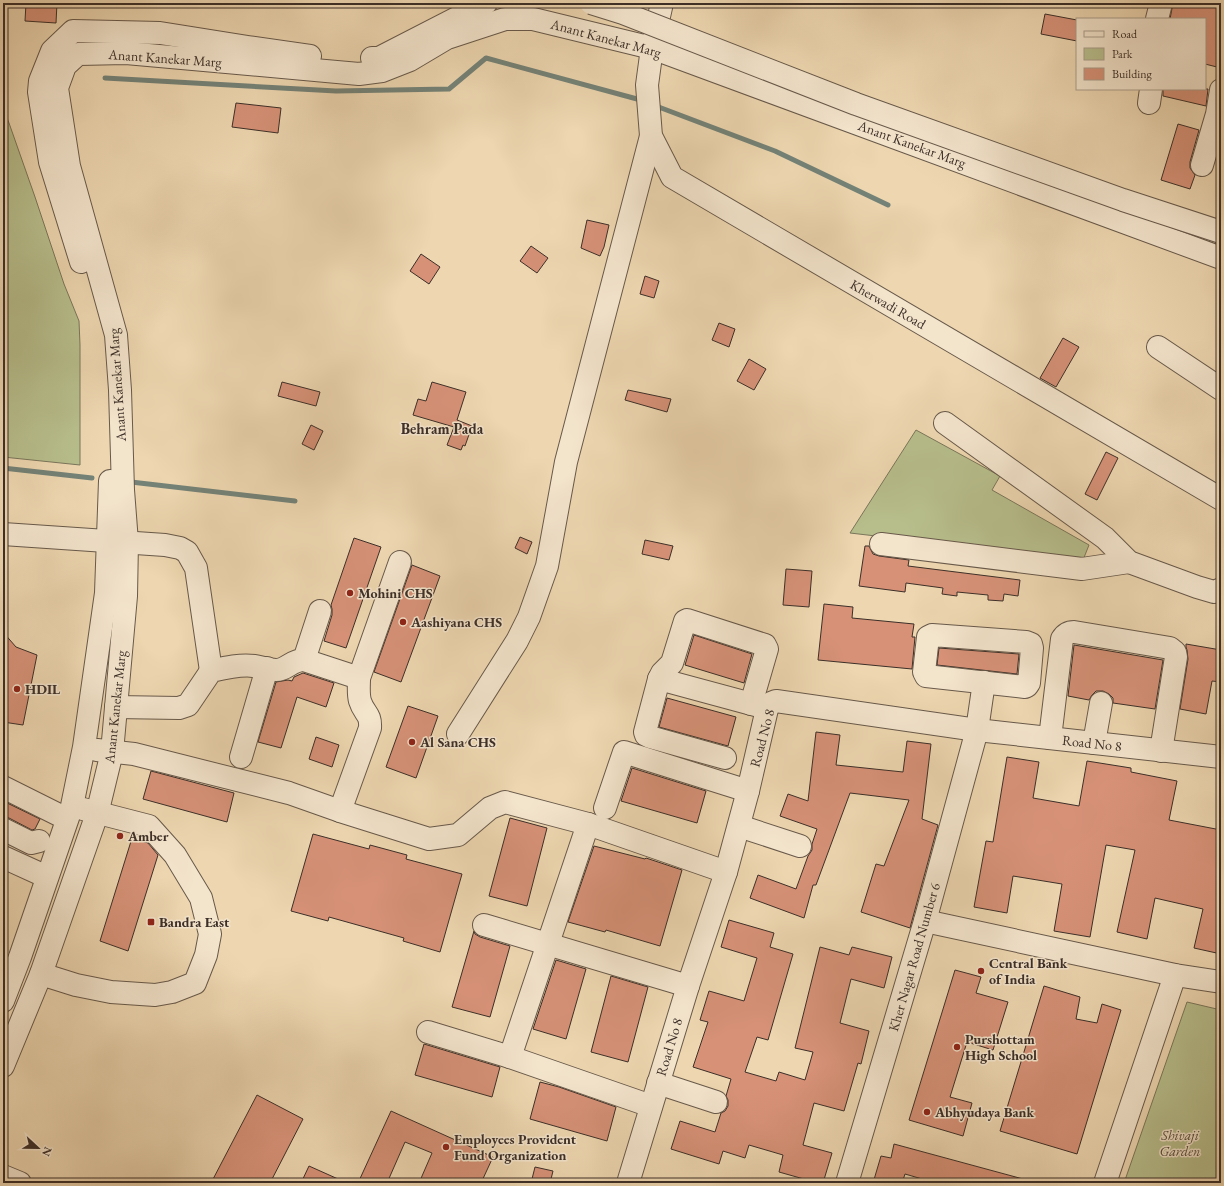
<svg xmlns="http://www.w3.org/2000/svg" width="1224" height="1186" font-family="'EB Garamond',serif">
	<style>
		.green { fill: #b7be8c; stroke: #7a765a }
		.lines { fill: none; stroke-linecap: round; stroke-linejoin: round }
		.stream { stroke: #748277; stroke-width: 5 }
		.building { fill: #d69177; stroke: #3c2f28 }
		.minor-casing { stroke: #68594a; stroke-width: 24 }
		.minor { stroke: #f3e4cc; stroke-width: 22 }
		.minor-bridge-casing { stroke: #68594a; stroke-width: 24; stroke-linecap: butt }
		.minor-bridge { stroke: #f3e4cc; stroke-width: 22 }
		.poi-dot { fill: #8f2418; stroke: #f3e4cc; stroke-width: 1.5 }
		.labels { text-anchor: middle; stroke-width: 3; stroke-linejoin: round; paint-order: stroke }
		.street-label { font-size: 14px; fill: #3c2f28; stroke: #f3e4cc }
		.poi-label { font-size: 14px; font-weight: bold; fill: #3c2f28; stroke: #f3e4cc; text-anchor: start }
		.park-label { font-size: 14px; font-style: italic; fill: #554c3c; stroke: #f3e4cc }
		.neighbourhood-label { font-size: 15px; font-weight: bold; fill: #3c2f28; stroke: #f3e4cc }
	</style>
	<rect width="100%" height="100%" fill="#edd6b0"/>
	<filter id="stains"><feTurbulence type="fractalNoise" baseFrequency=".005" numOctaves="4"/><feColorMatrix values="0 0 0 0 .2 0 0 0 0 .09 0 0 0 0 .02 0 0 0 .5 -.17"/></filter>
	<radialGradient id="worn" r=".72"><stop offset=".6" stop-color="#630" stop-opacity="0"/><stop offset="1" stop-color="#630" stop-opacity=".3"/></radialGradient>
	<g class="green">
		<path d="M3 108 9 123 35 197 64 284 79 321 80 345V465L3 457Z"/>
		<path d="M916 430 1000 476 992 490 1089 545 1083 560 850 533Z"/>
		<path d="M1187 1002 1221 1010V1183H1124Z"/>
	</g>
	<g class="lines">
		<g class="stream">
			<path d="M105 78 336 91 449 89 486 58 637 99"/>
			<path d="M656 106 775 151 888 205"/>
			<path d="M3 468 92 478"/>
			<path d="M131 482 295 501"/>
		</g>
	</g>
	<g class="building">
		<path d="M26 3H57L56 23 25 21Z"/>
		<path d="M1173 3H1221V51L1217 67 1205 64V19H1170Z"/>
		<path d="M1045 14 1077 20V41L1041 34Z"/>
		<path d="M1163 89H1208L1206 106 1163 96Z"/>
		<path d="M236 103 281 108 278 133 232 127Z"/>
		<path d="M1178 124 1199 130 1190 162V168L1195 175 1190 189 1161 180Z"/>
		<path d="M587 220 609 225 604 247 600 256 581 248Z"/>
		<path d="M531 246 548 258 537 273 520 261Z"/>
		<path d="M421 254 440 267 429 284 410 271Z"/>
		<path d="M645 276 659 281 654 298 640 294Z"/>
		<path d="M719 323 735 329 729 347 712 340Z"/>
		<path d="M1063 338 1079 347 1056 387 1040 378Z"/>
		<path d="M749 359 766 369 754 390 737 381Z"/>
		<path d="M282 382 320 392 316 406 278 396Z"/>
		<path d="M432 382 466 392 457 420 472 426 465 446 463 445 461 450 447 445 454 427 413 415 418 399 426 401Z"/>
		<path d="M628 390 671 399 667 412 625 400Z"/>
		<path d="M311 425 323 431 314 450 302 444Z"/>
		<path d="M1106 452 1118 458 1097 500 1085 494Z"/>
		<path d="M520 537 532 542 527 554 515 548Z"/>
		<path d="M354 538 381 547 346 648 324 641 332 615V609L331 605Z"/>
		<path d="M645 540 673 546 669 560 642 554Z"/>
		<path d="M865 546H869L873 554 879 556 909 560 908 566 1020 580 1018 596 1004 594 1003 601 988 600V595L957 592V596L942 594 943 588 906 583 905 592 859 586Z"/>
		<path d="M412 565 440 576 401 682 374 672Z"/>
		<path d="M786 569 812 571 809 607 783 605Z"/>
		<path d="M824 604 853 607 852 618 914 624 912 637H915L912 669 818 660Z"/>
		<path d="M3 632 16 647 37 655 23 725 3 722Z"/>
		<path d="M694 635 752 654 744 683 685 665Z"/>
		<path d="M1186 644 1221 650V682L1212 681 1206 714 1180 709 1188 659 1187 650 1186 647Z"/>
		<path d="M1074 645 1163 660 1155 709 1113 703V698L1109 694 1103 691H1096L1092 695 1089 700 1068 696Z"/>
		<path d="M939 648 1019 654 1017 674 937 665Z"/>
		<path d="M303 673 334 683 326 707 297 697 281 748 258 742 276 682 288 680 292 681 294 677Z"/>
		<path d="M667 698 736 717 728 746 659 727Z"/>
		<path d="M408 706 438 716 416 778 386 767Z"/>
		<path d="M816 732 840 735 836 765 903 772 907 741 931 744 922 819 938 825 910 928 861 912 876 864 884 866 909 800 850 793 816 885H813L804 918 750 898 758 875 796 889 808 856 812 850V844L817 829 780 816 788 794 808 801Z"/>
		<path d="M316 737 339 745 332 767 309 759Z"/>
		<path d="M1007 757 1039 762 1033 798 1079 806 1087 761 1131 768V772L1177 781 1169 820 1221 830V954L1194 948 1203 909 1155 898 1147 939 1117 932 1135 850 1106 845 1090 937 1054 931 1062 884 1013 876 1007 913 974 907 986 841 993 842Z"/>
		<path d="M632 768 706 791 697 823 621 801Z"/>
		<path d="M151 771 234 793 227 822 143 799Z"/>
		<path d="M3 801 40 819 35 829 32 830 9 818 3 817Z"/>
		<path d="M510 818 547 828 527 906 489 896Z"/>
		<path d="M313 834 369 849 370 845 407 855 406 859 462 874 440 952 403 941 404 938 329 917 328 921 291 911Z"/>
		<path d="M132 838 148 843 158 855 128 951 100 941Z"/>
		<path d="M594 846 645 859 646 858 682 870 660 946 606 930 605 932 568 922Z"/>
		<path d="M729 920 774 933 770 947 793 954 768 1040 757 1037 745 1072 776 1081 779 1072 805 1080 813 1052 795 1048 820 947 849 955 852 947 892 957 884 988 851 979 840 1023 869 1031 861 1064 858 1063 844 1111 814 1103 803 1145 832 1153 823 1183H818L779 1172 783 1155 749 1145 745 1158 723 1151 719 1164 671 1149 680 1121 715 1132 721 1113 725 1111 728 1106V1100L726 1096 731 1079 693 1067 708 1022 700 1020 709 991 744 1001 757 958 721 947Z"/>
		<path d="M474 931 475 934 480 937 510 946 490 1017 452 1007Z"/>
		<path d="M556 960 586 969 566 1039 533 1029Z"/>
		<path d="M955 970 981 977 976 993 1008 1002 993 1050 967 1042 950 1097 972 1103 963 1136 909 1120Z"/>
		<path d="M611 976 648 987 628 1062 591 1052Z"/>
		<path d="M1044 986 1080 997 1076 1019 1097 1023 1102 1004 1121 1010 1077 1154 1000 1131Z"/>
		<path d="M424 1044 500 1067 492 1097 415 1075Z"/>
		<path d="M540 1082 559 1087 616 1107 607 1141 530 1119Z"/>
		<path d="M257 1095 303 1119 270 1183H211Z"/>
		<path d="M391 1111 493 1157 481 1183H419L432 1153 405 1142 387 1183H358Z"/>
		<path d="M894 1144 1023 1179 1022 1183H936L905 1174 902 1183H873L881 1156 891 1158Z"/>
		<path d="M309 1166 347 1183H301Z"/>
		<path d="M535 1167 553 1171 550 1183H531Z"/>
	</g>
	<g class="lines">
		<defs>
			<g id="minor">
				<path d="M662 3 652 48 647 85 651 136 672 177 1221 499"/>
				<path d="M1157 19 1161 3"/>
				<path d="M372 58H379L486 3"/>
				<path d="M1149 103 1151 89"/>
				<path d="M1202 165 1217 114 1221 90"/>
				<path d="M81 262 50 162 39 92 40 81 52 51 73 31 160 33 248 47 310 56"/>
				<path d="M1158 347 1221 389"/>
				<path d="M945 423 1105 538 1129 562 1197 587 1214 592 1221 589"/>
				<path d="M3 534 165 545 180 548 187 552 196 568 211 671"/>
				<path d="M881 544 1082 569 1129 562"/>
				<path d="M932 635 1026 642 1031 644 1032 648 1029 683 1027 686 1025 687 926 676 924 672 928 637Z"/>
				<path d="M304 660 320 611"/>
				<path d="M359 678 400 562"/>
				<path d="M659 679 766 708"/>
				<path d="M116 707 179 708 188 705 211 671C224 668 240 664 254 666 261 667 269 670 276 670 287 670 291 660 304 660L359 678C359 686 358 694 360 701 364 714 371 713 370 728L340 811"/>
				<path d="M458 734 517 641 529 617 547 566 566 462 651 136"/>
				<path d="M1050 738 1062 639C1065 634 1068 632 1074 632L1170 648 1175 652 1176 657 1161 751"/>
				<path d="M1094 743 1101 703"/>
				<path d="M97 750 134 754 289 793 340 811 429 839 458 835 490 808 505 802 588 824 726 872"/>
				<path d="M241 757 267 668"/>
				<path d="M725 758 650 737 646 735 645 732 659 679 662 673 672 663 685 621 687 620 765 645 767 649 751 704"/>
				<path d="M3 787 67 819"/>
				<path d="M605 808 624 752 748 791"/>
				<path d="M739 826 800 846"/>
				<path d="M3 829 31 843 39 841"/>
				<path d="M3 857 47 877"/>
				<path d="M925 921 1175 975 1221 982"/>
				<path d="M484 925 688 986"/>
				<path d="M41 974 76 985 111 992 155 995 172 992 195 983 206 955 210 934 201 898 175 855 149 826 83 809"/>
				<path d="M3 1001 20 957 72 806 84 747 106 593 110 481"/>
				<path d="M428 1032 510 1057 651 1106"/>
				<path d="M510 1057 588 824"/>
				<path d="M3 1066 41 974 97 814 112 752 126 596 127 542 123 490 120 390 116 335 69 166 57 88 65 66 78 54 126 53 359 74 382 71 410 60 447 38 505 19H533L652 48 1221 258"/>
				<path d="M658 1083 716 1102"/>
				<path d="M3 1176 20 1183"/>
				<path d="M628 1183 688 986 726 872 748 791 767 709 771 703 776 701 977 730 1221 757"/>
				<path d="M847 1183 925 921 977 730 984 682"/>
				<path d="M1105 1183 1175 975"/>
			</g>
		</defs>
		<use href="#minor" class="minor-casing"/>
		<use href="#minor" class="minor"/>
		<defs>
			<path id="minor-bridge" d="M591 3 623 13 856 104 1123 200 1221 232"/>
		</defs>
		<use href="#minor-bridge" class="minor-bridge-casing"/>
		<use href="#minor-bridge" class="minor-bridge"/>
	</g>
	<g class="poi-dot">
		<circle cx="350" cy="593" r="4"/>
		<circle cx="403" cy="622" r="4"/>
		<circle cx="17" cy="689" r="4"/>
		<circle cx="412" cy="742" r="4"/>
		<circle cx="120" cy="836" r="4"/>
		<rect x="147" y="918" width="8" height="8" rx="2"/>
		<circle cx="981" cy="971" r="4"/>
		<circle cx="957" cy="1047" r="4"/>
		<circle cx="927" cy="1112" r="4"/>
		<circle cx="446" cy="1147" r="4"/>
	</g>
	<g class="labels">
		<g class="street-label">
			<text transform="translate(606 38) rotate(15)" y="5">Anant Kanekar Marg</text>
			<text transform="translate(165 58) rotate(4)" y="5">Anant Kanekar Marg</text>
			<text transform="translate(912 144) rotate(20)" y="5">Anant Kanekar Marg</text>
			<text transform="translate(888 304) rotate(30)" y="5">Kherwadi Road</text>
			<text transform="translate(117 385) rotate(-94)" y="5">Anant Kanekar Marg</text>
			<text transform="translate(115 707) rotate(-84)" y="5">Anant Kanekar Marg</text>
			<text transform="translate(762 738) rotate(-75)" y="5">Road No 8</text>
			<text transform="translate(1092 743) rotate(6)" y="5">Road No 8</text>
			<text transform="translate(914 957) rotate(-74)" y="5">Kher Nagar Road Number 6</text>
			<text transform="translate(669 1047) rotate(-73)" y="5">Road No 8</text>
		</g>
		<g class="poi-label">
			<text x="358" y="598">Mohini CHS</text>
			<text x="411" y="627">Aashiyana CHS</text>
			<text x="25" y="694">HDIL</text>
			<text x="420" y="747">Al Sana CHS</text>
			<text x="128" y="841">Amber</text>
			<text x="159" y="927">Bandra East</text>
			<text x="989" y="968">Central Bank<tspan x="989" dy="16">of India</tspan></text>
			<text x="965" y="1044">Purshottam<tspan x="965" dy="16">High School</tspan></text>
			<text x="935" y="1117">Abhyudaya Bank</text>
			<text x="454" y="1144">Employees Provident<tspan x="454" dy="16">Fund Organization</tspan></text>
		</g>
		<g class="park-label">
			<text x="1180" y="1140">Shivaji<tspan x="1180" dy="16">Garden</tspan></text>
		</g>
		<g class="neighbourhood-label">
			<text x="442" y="434">Behram Pada</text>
		</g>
	</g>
	<rect width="1224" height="1186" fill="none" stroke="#edd6b0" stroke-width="16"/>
	<rect x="4" y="4" width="1216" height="1178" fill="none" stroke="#3c2f28" stroke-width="2"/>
	<rect x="8" y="8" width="1208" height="1170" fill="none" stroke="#3c2f28"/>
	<rect x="1076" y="18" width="130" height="72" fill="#f3e4cc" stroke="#aa9c8a"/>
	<rect x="1084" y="31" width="20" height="6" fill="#f3e4cc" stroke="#aa9c8a"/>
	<text x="1112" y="38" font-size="12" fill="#3c2f28">Road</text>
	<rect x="1084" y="48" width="20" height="12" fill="#b7be8c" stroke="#aa9c8a"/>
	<text x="1112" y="58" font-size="12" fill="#3c2f28">Park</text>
	<rect x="1084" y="68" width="20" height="12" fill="#d69177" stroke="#aa9c8a"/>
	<text x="1112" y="78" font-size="12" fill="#3c2f28">Building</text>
	<g transform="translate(38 1148) rotate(112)" stroke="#f3e4cc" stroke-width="3" paint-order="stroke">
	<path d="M0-3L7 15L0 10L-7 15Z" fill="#3c2f28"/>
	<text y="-6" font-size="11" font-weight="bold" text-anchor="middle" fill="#3c2f28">N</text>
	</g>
	<rect width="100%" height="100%" filter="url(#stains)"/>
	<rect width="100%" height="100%" fill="url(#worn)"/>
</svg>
